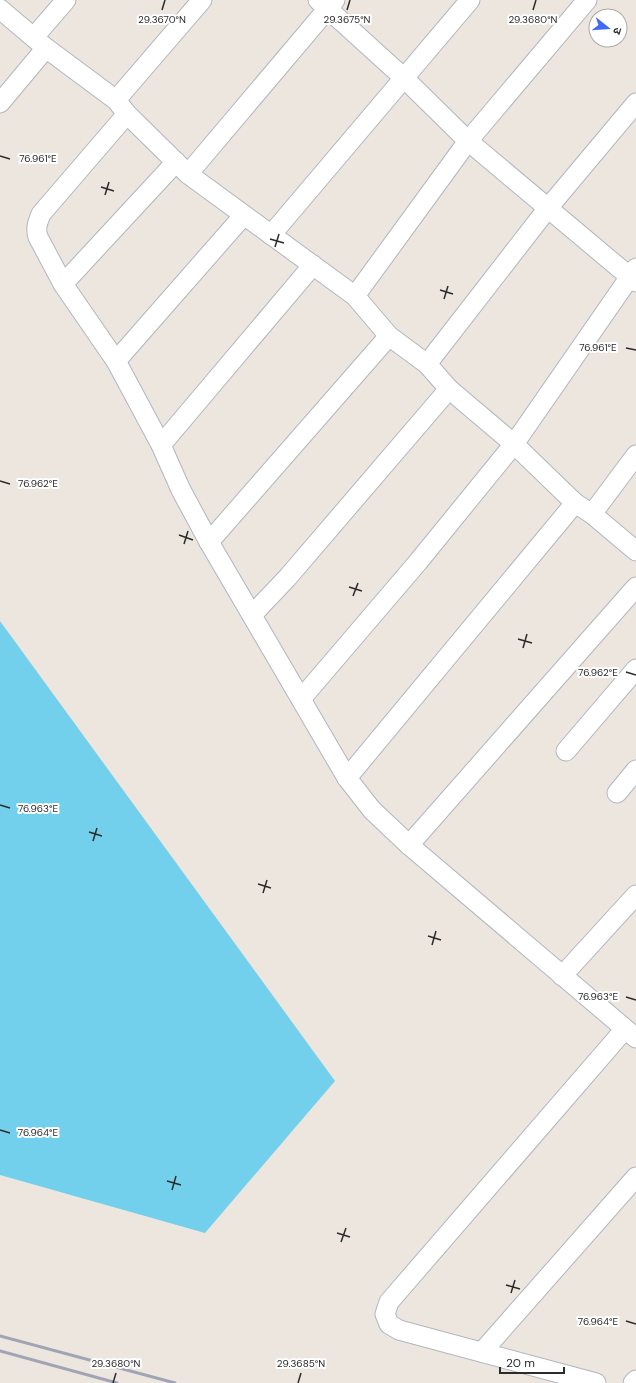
<svg xmlns="http://www.w3.org/2000/svg" width="636" height="1383" font-family="'DM Sans','Noto Sans Devanagari',sans-serif">
	<style>
		.water { fill: #73d0ed }
		.lines { fill: none; stroke-linecap: round; stroke-linejoin: round }
		.minor-casing { stroke: #b1b5bf; stroke-width: 21 }
		.minor { stroke: #fff; stroke-width: 19 }
		.rail { stroke: #a0a4b5; stroke-width: 3 }
		.ticks { fill: none; stroke: #2b2b2b; stroke-width: 1.5 }
		.ticks-label { font-size: 10px; text-anchor: middle; fill: #2b2b2b; stroke: #fff; stroke-width: 4; stroke-linejoin: round; paint-order: stroke }
	</style>
	<rect width="100%" height="100%" fill="#ede6de"/>
	<path class="water" d="M0 621 335 1081 205 1233 0 1175Z"/>
	<g class="lines">
		<defs>
			<g id="minor">
				<path d="M318 0 404 78 468 141 636 282"/>
				<path d="M0 9 46 48 116 100 127 114 188 174 355 296 389 336 427 364 449 389 514 444 575 503 592 514 636 551"/>
				<path d="M34 37 66 0"/>
				<path d="M116 100 202 0"/>
				<path d="M0 103 46 48"/>
				<path d="M127 114 41 214C38 222 35 228 38 237L63 284 116 361 161 445 181 490 209 542 347 778 372 810 409 845 636 1038"/>
				<path d="M188 174 335 0"/>
				<path d="M271 235 470 0"/>
				<path d="M63 284 176 162"/>
				<path d="M355 296 468 141 587 0"/>
				<path d="M116 361 244 215"/>
				<path d="M427 364 548 208 636 103"/>
				<path d="M161 445 313 265"/>
				<path d="M592 514 636 455"/>
				<path d="M209 542 389 336"/>
				<path d="M252 615 288 577 449 389"/>
				<path d="M301 699 418 562 514 444 636 268"/>
				<path d="M566 751 636 669"/>
				<path d="M347 778 575 503"/>
				<path d="M617 793 636 770"/>
				<path d="M409 845 636 587"/>
				<path d="M562 976 636 895"/>
				<path d="M482 1352 636 1177"/>
				<path d="M596 1383 399 1330 389 1324 385 1314 389 1302 625 1029"/>
				<path d="M633 1383 636 1380"/>
			</g>
		</defs>
		<use href="#minor" class="minor-casing"/>
		<use href="#minor" class="minor"/>
		<g class="rail">
			<path d="M0 1336 175 1383"/>
			<path d="M0 1351 117 1383"/>
		</g>
	</g>
	<path class="ticks" d="M162 10 165 0M347 10 350 0M533 10 536 0M0 156 10 159M101 187 114 191M105 195 109 182M270 239 284 243M275 247 279 234M440 290 453 294M444 299 448 286M626 348 636 350M0 481 10 484M179 535 193 540M184 544 188 531M349 587 362 591M353 596 358 583M518 639 532 643M523 648 527 634M626 672 636 675M0 805 10 808M89 832 102 836M93 841 97 828M258 884 271 888M263 893 267 880M428 936 441 940M432 945 436 931M626 997 636 1000M0 1130 10 1133M167 1181 181 1185M172 1190 176 1176M337 1233 350 1237M341 1242 346 1228M506 1285 520 1289M511 1293 515 1280M626 1321 636 1324M113 1383 116 1373M298 1383 301 1373"/>
	<g class="ticks-label">
		<text x="162" y="23">29.3670°N</text>
		<text x="347" y="23">29.3675°N</text>
		<text x="533" y="23">29.3680°N</text>
		<text x="38" y="162">76.961°E</text>
		<text x="598" y="351">76.961°E</text>
		<text x="38" y="487">76.962°E</text>
		<text x="598" y="676">76.962°E</text>
		<text x="38" y="812">76.963°E</text>
		<text x="598" y="1000">76.963°E</text>
		<text x="38" y="1136">76.964°E</text>
		<text x="598" y="1325">76.964°E</text>
		<text x="116" y="1367">29.3680°N</text>
		<text x="301" y="1367">29.3685°N</text>
	</g>
	<g transform="translate(608 28) rotate(107)"><circle r="19" fill="#ffffff" stroke="#aaaaaa"/>
	<path d="M0-3L7 15L0 10L-7 15Z" fill="#4168f7"/>
	<text y="-6" font-size="11" font-weight="bold" text-anchor="middle" fill="#2b2b2b">उ</text>
	</g>
	<path d="M500 1367v6h64v-6" fill="none" stroke="#2b2b2b" stroke-width="2"/>
	<text x="506" y="1367" font-size="12" fill="#2b2b2b" stroke="#ffffff" stroke-width="3" paint-order="stroke">20 m</text>
</svg>
